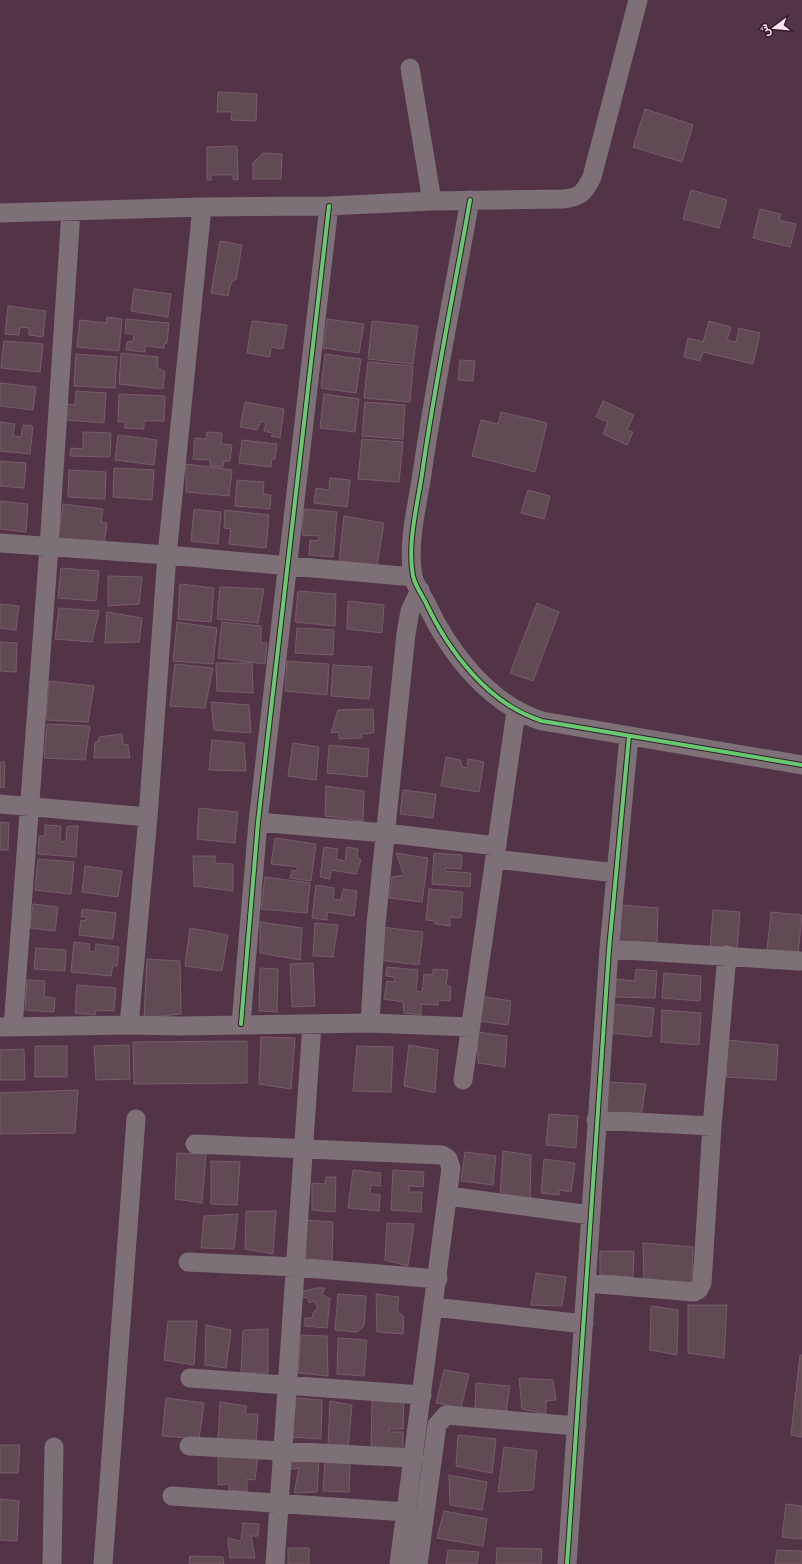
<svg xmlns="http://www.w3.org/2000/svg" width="802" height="1564" viewBox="0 0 802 1564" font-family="'Libre Baskerville',Vazirmatn,serif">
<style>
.building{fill:#624a55;stroke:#785d69}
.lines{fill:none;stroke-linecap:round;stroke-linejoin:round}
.minor{stroke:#7d7077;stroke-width:19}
.cycleway-casing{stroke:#351c2a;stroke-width:6}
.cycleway{stroke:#67ca6e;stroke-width:4}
</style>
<rect width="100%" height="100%" fill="#523446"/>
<!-- building -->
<path class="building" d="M 218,92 L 257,94 L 256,121 L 231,120 L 232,112 L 217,112 Z
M 645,109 L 693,125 L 682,162 L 633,147 Z
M 237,146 L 238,180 L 233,179 L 233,175 L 211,175 L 211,180 L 207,180 L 207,147 Z
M 263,153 L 282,154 L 281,179 L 253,179 L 253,163 Z
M 691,190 L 727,200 L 719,228 L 683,219 Z
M 760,209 L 781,214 L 779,220 L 796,224 L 790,247 L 753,238 Z
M 220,241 L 242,245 L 236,280 L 233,280 L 230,286 L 228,296 L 211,293 Z
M 134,289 L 171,294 L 168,317 L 131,311 Z
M 8,306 L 46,311 L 43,337 L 29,335 L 29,328 L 20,327 L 19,335 L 5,334 Z
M 107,317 L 122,319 L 119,351 L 77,347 L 80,320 L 106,323 Z
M 126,319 L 169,323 L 167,343 L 164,344 L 164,348 L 145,346 L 145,352 L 126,350 L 127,342 L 133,341 L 134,334 L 125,333 Z
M 327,319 L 364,324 L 359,353 L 323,348 Z
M 252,321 L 287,325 L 283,349 L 271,347 L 270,357 L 247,353 Z
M 372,321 L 418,326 L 413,364 L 368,359 Z
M 709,321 L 731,327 L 727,340 L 736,342 L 739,328 L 760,333 L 753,364 L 703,352 L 700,361 L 684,357 L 688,338 L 703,342 Z
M 4,341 L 43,344 L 40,372 L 1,368 Z
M 121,353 L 158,357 L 157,367 L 165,372 L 163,389 L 119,384 Z
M 76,354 L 117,357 L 115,388 L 74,386 Z
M 325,354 L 361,359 L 356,393 L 321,388 Z
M 460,360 L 475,361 L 473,381 L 458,380 Z
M 368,362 L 413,366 L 410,402 L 364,398 Z
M 0,383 L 36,387 L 33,410 L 0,406 Z
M 76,391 L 106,393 L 104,423 L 66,420 L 67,404 L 75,405 Z
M 119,394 L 165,396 L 164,421 L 144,421 L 144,429 L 124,428 L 127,422 L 118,422 Z
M 324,394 L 359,399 L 355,432 L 320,428 Z
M 603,401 L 634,415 L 627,430 L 633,432 L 627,445 L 603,434 L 608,422 L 596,417 Z
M 245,402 L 284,409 L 280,438 L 271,436 L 273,433 L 264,431 L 266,423 L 261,421 L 257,430 L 240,427 Z
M 365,402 L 405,405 L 403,439 L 362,436 Z
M 501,412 L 547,423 L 535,472 L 472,456 L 481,420 L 498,424 Z
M 0,422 L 15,424 L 13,436 L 21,437 L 23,425 L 33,426 L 30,454 L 0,451 Z
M 83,432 L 111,433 L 110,457 L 70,456 L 71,448 L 83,449 Z
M 207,432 L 222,433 L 221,444 L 232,445 L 230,461 L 224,461 L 223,467 L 210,466 L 210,460 L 193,459 L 195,438 L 206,439 Z
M 118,435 L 157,440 L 154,465 L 115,460 Z
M 362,439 L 403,442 L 399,482 L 358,479 Z
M 242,440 L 277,444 L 275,459 L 272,459 L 271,467 L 239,463 Z
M 0,461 L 26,463 L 24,488 L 0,486 Z
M 186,464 L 232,470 L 229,496 L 186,492 Z
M 114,468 L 154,470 L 152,500 L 113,497 Z
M 69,470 L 106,472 L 105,499 L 68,497 Z
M 330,478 L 350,480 L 347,507 L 314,503 L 316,488 L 329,490 Z
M 237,480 L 264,482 L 263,494 L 271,495 L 270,509 L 235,506 Z
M 528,490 L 550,496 L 544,519 L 521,513 Z
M 0,501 L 28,504 L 26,532 L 0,529 Z
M 63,504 L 103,509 L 101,522 L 107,523 L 104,545 L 58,539 Z
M 194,509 L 221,512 L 218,544 L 191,541 Z
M 304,509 L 337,512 L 333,557 L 309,555 L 310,540 L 318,541 L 319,536 L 302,535 Z
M 225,510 L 269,515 L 266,548 L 229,544 L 231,529 L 224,528 Z
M 344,516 L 384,523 L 377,565 L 339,561 Z
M 61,568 L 99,571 L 96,601 L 58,598 Z
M 108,576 L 142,577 L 139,604 L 108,606 Z
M 180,584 L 214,588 L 211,622 L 178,619 Z
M 220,587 L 264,589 L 258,623 L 217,619 Z
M 298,591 L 336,594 L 335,626 L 295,622 Z
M 348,601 L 384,605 L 382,633 L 347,629 Z
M 537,603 L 559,612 L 533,681 L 510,673 Z
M 0,604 L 19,606 L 16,630 L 0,628 Z
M 59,608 L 99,611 L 92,642 L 55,639 Z
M 107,612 L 142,618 L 139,642 L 105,643 Z
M 177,622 L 217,628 L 213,664 L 173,661 Z
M 222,622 L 261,626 L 261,643 L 267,643 L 265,664 L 218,658 Z
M 297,628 L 334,630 L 333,655 L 295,653 Z
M 0,642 L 17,643 L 16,672 L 0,671 Z
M 287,661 L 329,664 L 327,695 L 285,691 Z
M 216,663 L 252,663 L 253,693 L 217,691 Z
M 175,664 L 213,668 L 205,708 L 170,706 Z
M 333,665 L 372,667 L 369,699 L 331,696 Z
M 49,681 L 94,686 L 88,722 L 46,720 Z
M 211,702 L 249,705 L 251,733 L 214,730 Z
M 373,709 L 374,733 L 361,734 L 362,738 L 339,739 L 339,732 L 331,733 L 338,710 Z
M 47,724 L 90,726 L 85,760 L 44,758 Z
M 122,734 L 123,744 L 128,745 L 130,758 L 94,758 L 95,742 L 98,742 L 99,737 Z
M 212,740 L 244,743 L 246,771 L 209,770 Z
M 293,743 L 319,747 L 316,780 L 288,776 Z
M 329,745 L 369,749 L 367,777 L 327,773 Z
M 446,757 L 460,760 L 462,767 L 467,768 L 468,759 L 484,762 L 479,792 L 441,786 Z
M 0,762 L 5,762 L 4,788 L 0,787 Z
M 326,786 L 364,791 L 363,821 L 325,816 Z
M 403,790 L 436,794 L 433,818 L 400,814 Z
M 199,808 L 238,812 L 235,843 L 197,839 Z
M 0,822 L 9,823 L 8,850 L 0,850 Z
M 45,825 L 61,826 L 60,841 L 66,842 L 67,826 L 78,826 L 76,857 L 38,854 L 39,836 L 45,836 Z
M 275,838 L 316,844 L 311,881 L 290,878 L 292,870 L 297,871 L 298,867 L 271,864 Z
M 324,847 L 338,849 L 336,859 L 345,861 L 347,847 L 358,849 L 357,857 L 361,860 L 356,874 L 331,870 L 330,879 L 320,877 Z
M 396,853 L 428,858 L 422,902 L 389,898 L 392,877 L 404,875 Z
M 434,853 L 462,855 L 461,869 L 446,868 L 445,871 L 471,873 L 470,887 L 432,884 Z
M 193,856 L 215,856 L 215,863 L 233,864 L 233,891 L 194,886 Z
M 38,859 L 74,862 L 71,894 L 35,890 Z
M 85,866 L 122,871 L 118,897 L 82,892 Z
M 265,877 L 310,883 L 307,913 L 261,909 Z
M 316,885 L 334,888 L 333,899 L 341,900 L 343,889 L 357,891 L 354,916 L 327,912 L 327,920 L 312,918 Z
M 429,889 L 463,892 L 461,918 L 450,917 L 450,926 L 435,924 L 435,921 L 426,920 Z
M 33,904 L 58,907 L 55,931 L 30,928 Z
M 621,905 L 658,908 L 657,943 L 620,941 Z
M 82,909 L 116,913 L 113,939 L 79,935 L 81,920 L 86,921 L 86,917 L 81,917 Z
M 713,910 L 740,912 L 737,949 L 710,948 Z
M 771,912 L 802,915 L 798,954 L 767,950 Z
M 260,922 L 302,928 L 300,960 L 260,953 Z
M 315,923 L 338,925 L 333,957 L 313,956 Z
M 382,927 L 423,932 L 419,965 L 379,960 Z
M 190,928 L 228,935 L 222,971 L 185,966 Z
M 74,942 L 90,944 L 89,951 L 95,952 L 96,944 L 119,947 L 117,966 L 113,965 L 111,976 L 71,972 Z
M 36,948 L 66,950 L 65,971 L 34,969 Z
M 147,959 L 180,961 L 181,1014 L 144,1018 Z
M 313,963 L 315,1006 L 292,1007 L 290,964 Z
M 387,967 L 418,970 L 416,991 L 422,992 L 424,974 L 433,975 L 433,969 L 448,970 L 446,986 L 451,987 L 450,1001 L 438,1000 L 438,1005 L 421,1004 L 421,1015 L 404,1013 L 403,1002 L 384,999 L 387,981 L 395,982 L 394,977 L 386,976 Z
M 260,968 L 278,969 L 277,1012 L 259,1011 Z
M 636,969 L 657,971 L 655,998 L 615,997 L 616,979 L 635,981 Z
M 664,973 L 701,976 L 700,1001 L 662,998 Z
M 27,980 L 45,981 L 44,997 L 55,998 L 54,1012 L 25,1010 Z
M 77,985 L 116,988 L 114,1011 L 96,1010 L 95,1015 L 75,1013 Z
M 480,996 L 511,1001 L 508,1025 L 477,1021 Z
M 613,1004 L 654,1008 L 651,1037 L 611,1033 Z
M 662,1010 L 701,1013 L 699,1045 L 661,1042 Z
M 477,1032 L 507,1036 L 505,1067 L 478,1063 Z
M 261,1037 L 295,1038 L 291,1089 L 259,1084 Z
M 728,1040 L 778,1045 L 776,1080 L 726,1077 Z
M 247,1041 L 247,1083 L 134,1084 L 133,1042 Z
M 129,1045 L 130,1079 L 96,1080 L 94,1046 Z
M 409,1045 L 438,1050 L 435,1093 L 404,1086 Z
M 35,1046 L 67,1046 L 67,1077 L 35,1077 Z
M 357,1046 L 393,1047 L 391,1092 L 353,1091 Z
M 24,1049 L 25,1080 L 0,1080 L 0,1050 Z
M 608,1082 L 646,1084 L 641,1117 L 607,1114 Z
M 78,1090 L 75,1133 L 0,1134 L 0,1093 Z
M 549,1114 L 578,1116 L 576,1148 L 546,1145 Z
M 503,1151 L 531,1155 L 530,1203 L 500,1195 Z
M 465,1152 L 496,1156 L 493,1185 L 461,1181 Z
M 177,1153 L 206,1154 L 202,1203 L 175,1199 Z
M 544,1159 L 575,1163 L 571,1192 L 559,1190 L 559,1195 L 541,1193 Z
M 211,1161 L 240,1162 L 237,1205 L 211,1204 Z
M 353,1170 L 381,1173 L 380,1186 L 371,1185 L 370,1194 L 380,1195 L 379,1211 L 348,1208 Z
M 393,1170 L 424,1172 L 423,1187 L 409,1186 L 409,1192 L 422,1192 L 421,1212 L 391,1210 Z
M 326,1177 L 336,1177 L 335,1212 L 312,1210 L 312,1183 L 325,1184 Z
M 246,1211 L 276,1211 L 273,1254 L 245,1249 Z
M 238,1214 L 234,1249 L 201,1248 L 204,1216 Z
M 305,1220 L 333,1222 L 332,1261 L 306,1261 Z
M 387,1223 L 414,1224 L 408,1266 L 385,1260 Z
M 643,1243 L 693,1247 L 692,1286 L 644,1282 Z
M 600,1251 L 634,1251 L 633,1277 L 600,1275 Z
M 536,1273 L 566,1277 L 562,1306 L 531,1305 Z
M 317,1288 L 325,1288 L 322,1294 L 330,1299 L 327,1328 L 305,1326 L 305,1318 L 312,1318 L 313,1313 L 318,1308 L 314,1301 L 309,1303 L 308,1298 L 302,1297 L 304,1291 Z
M 338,1294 L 366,1296 L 364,1326 L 357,1332 L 335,1330 Z
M 376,1294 L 399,1297 L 397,1310 L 404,1317 L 403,1334 L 377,1332 Z
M 688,1305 L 727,1305 L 724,1358 L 688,1353 Z
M 651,1306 L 678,1310 L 677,1355 L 650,1350 Z
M 168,1321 L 197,1321 L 194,1365 L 164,1360 Z
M 206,1325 L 231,1330 L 226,1368 L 205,1365 Z
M 268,1329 L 268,1373 L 241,1373 L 243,1330 Z
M 301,1335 L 327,1336 L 328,1376 L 298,1373 Z
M 338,1338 L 367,1340 L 364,1376 L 337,1374 Z
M 800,1355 L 802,1355 L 802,1437 L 791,1435 Z
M 444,1370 L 469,1374 L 461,1408 L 436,1403 Z
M 519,1378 L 553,1380 L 556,1400 L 546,1401 L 546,1414 L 522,1409 Z
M 476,1383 L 510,1386 L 506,1413 L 475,1409 Z
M 166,1398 L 204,1403 L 199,1439 L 162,1436 Z
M 296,1398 L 322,1400 L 321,1439 L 292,1437 Z
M 372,1398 L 404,1399 L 403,1429 L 389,1429 L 389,1432 L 403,1432 L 403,1453 L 371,1452 Z
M 330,1401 L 352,1405 L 348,1449 L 328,1445 Z
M 220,1402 L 247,1406 L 245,1414 L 258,1414 L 256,1443 L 218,1440 Z
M 458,1435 L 496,1439 L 492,1473 L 456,1466 Z
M 0,1445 L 20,1445 L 18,1473 L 0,1473 Z
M 504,1447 L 537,1451 L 533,1490 L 498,1492 Z
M 218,1452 L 258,1455 L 255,1480 L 247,1479 L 247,1492 L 229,1490 L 229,1484 L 218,1485 Z
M 290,1457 L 319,1458 L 317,1492 L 294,1493 L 299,1468 L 288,1470 Z
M 325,1462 L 350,1463 L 349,1492 L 323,1491 Z
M 449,1475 L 487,1482 L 482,1510 L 450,1505 Z
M 0,1499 L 19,1501 L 17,1541 L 0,1540 Z
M 786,1504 L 802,1506 L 802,1539 L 782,1537 Z
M 444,1511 L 487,1519 L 483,1546 L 437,1538 Z
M 243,1523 L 259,1524 L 258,1536 L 251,1536 L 255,1558 L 230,1558 L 228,1538 L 241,1541 Z
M 288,1548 L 309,1548 L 309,1564 L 288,1564 Z
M 497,1548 L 542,1549 L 541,1564 L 496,1564 Z
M 448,1550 L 479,1552 L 477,1564 L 446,1564 Z
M 777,1550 L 802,1551 L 802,1564 L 775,1564 Z
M 190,1556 L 223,1557 L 224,1564 L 189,1564 Z"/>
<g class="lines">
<!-- minor -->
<path class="minor" d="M 410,68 L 432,201
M 470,200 C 454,291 435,382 422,474 C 417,507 407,544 413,576 C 415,585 421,594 425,601 C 448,651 488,704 542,721 L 802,765
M 0,213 L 202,207 L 329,206 L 432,201 L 563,199 C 581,197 584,193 592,177 L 638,0
M 0,543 L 167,555 L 413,577
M 0,804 L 148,817 L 167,555 L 202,207
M 258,822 L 385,833 L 497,846
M 495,859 L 616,873
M 609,949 L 800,961
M 370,1023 L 376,924 L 406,634 L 410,611 L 420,590
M 241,1024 L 258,822 L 329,206
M 129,1025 L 148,817
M 0,1027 L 129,1025 L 181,1026 L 370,1023 L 471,1027
M 13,1027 L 49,547 L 71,211
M 463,1080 L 516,711
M 596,1120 L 712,1126
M 195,1144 L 442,1155 L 448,1159 L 451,1168 L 399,1564
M 448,1196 L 591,1215
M 188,1262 L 295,1267 L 438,1279
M 587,1283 L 694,1292 L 699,1289 L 702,1283 L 712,1126 L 727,955
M 434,1307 L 584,1324
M 190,1378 L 422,1395
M 189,1446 L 414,1458
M 172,1496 L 406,1512
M 52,1564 L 54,1447
M 103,1564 L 136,1119
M 275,1564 L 312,1024
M 418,1564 L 437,1425 L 446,1415 L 577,1426
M 567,1564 L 609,949 L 629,736"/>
<!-- cycleway casing -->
<g class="cycleway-casing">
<path id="cycleway" d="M 470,200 C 454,291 435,382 422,474 C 417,507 407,544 413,576 C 415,585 421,594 425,601 C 448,651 488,704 542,721 L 802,765
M 241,1024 L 258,822 L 329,206
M 567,1564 L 609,949 L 629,736"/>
</g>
<!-- cycleway -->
<use href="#cycleway" class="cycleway"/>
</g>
<!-- north arrow -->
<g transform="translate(774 28) rotate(254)" stroke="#351c2a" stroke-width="3" paint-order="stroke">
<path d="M0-3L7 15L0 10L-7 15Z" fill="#ffe2f1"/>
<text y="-6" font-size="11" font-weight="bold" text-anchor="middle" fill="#ffe2f1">ش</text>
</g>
</svg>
